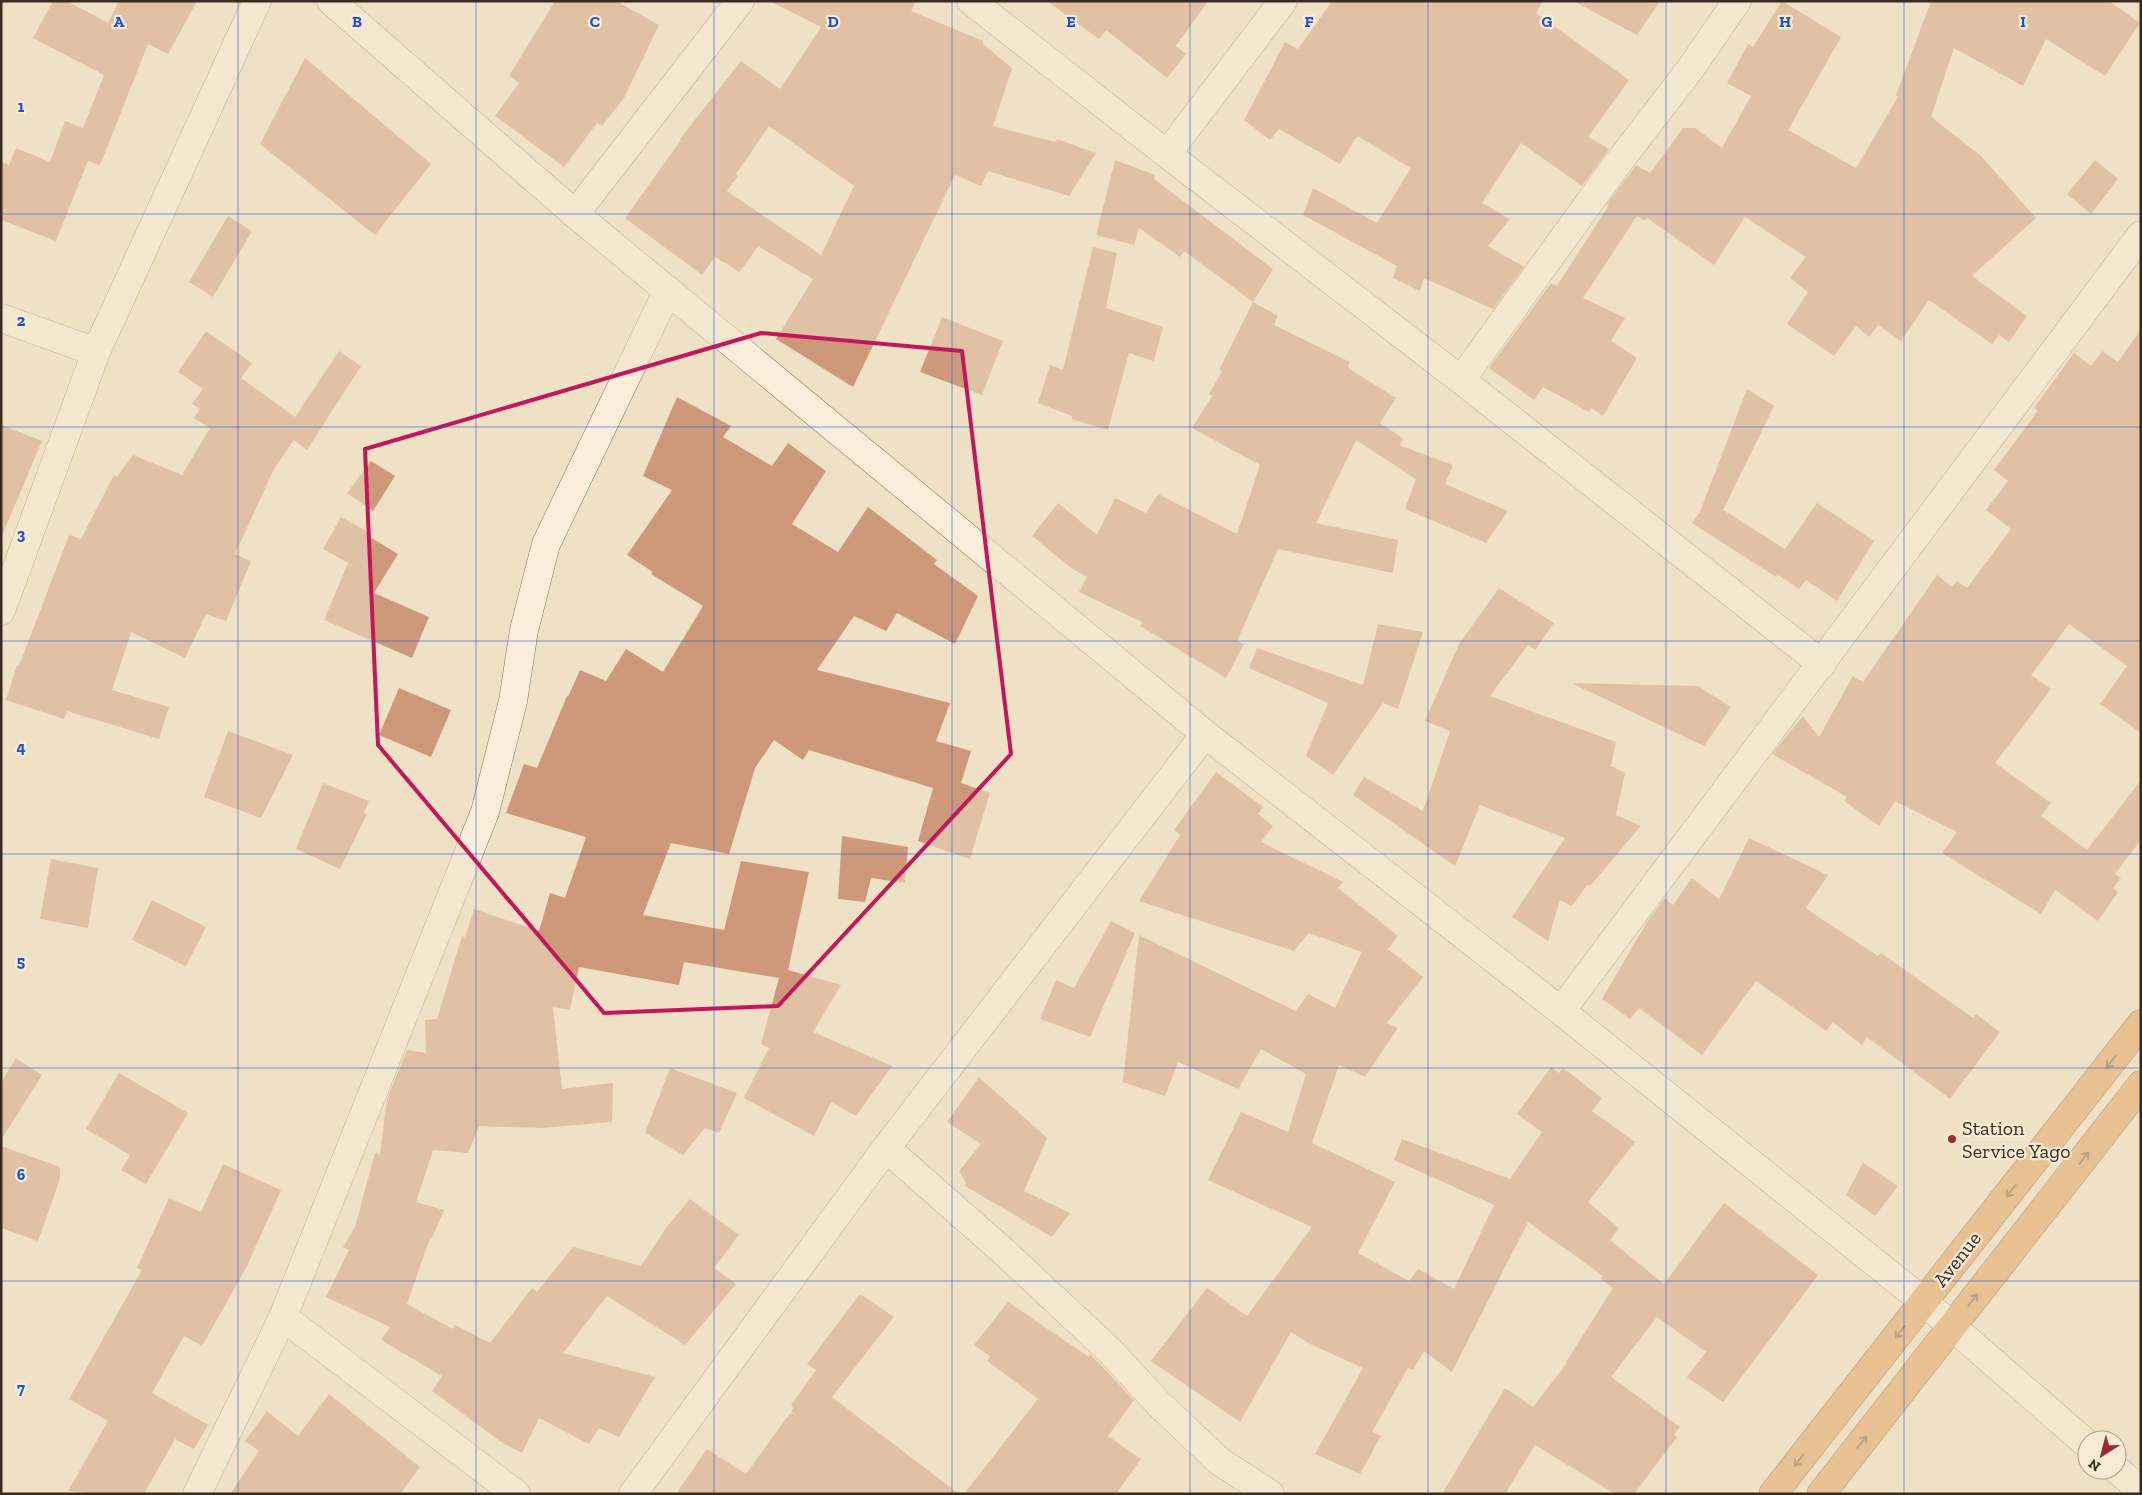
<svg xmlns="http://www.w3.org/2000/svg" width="2142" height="1495" viewBox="0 0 2142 1495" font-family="'Zilla Slab',serif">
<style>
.building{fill:#ce997b;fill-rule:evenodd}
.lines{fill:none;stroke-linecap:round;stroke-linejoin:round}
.minor-casing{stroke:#8b725b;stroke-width:29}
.highway-casing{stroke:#59412f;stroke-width:29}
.minor{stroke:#faeeda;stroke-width:28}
.highway{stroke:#df9c56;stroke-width:28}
.oneway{stroke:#7d5835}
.marked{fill:none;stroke:#c2185b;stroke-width:4;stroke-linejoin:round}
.grid{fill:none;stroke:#1d4ed8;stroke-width:1;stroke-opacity:0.55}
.poi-dot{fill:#9c2a31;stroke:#f7ebd6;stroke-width:2}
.labels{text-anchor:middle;stroke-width:4.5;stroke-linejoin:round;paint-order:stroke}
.poi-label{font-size:20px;fill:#3b2b1f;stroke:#f7ebd6;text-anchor:start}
.street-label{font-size:20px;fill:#3b2b1f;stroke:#f7ebd6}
.grid-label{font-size:16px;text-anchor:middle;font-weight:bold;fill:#1d4ed8;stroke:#f7ebd6;stroke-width:4.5;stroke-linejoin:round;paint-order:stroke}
</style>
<rect width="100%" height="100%" fill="#efe1c6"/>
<!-- building -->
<path class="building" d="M 53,1 L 67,1 L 108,23 L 119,1 L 197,1 L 168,54 L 148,44 L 100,165 L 88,161 L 56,241 L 1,220 L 1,162 L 9,165 L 16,148 L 50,162 L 65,121 L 83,128 L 104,75 L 33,38 Z
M 555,1 L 616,1 L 659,25 L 624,98 L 602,126 L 597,123 L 564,167 L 495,116 L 519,83 L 509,76 Z
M 769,1 L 916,1 L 911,11 L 983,41 L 983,44 L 1012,68 L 993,126 L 1055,142 L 1057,139 L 1096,153 L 1069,196 L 988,171 L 981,186 L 955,175 L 853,387 L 776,339 L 813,279 L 758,246 L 740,272 L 715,257 L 702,275 L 625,218 L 681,140 L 680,139 L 741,61 L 780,89 L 821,27 ZM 769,126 L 854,186 L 821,255 L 727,191 L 738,176 L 736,174 Z
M 1047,1 L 1208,1 L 1176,46 L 1186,54 L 1167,78 L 1106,30 L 1099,39 Z
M 1332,1 L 1543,1 L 1536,13 L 1629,80 L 1588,137 L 1609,149 L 1582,186 L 1521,143 L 1482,203 L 1510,219 L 1488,246 L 1524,267 L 1493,309 L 1424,278 L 1420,291 L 1393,278 L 1397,266 L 1303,215 L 1313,188 L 1377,223 L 1411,168 L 1357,136 L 1340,164 L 1279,129 L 1270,140 L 1244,120 L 1285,42 L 1298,49 Z
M 1573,1 L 1660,1 L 1637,35 Z
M 1782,1 L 1841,37 L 1788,130 L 1856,168 L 1898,97 L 1896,95 L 1931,1 L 2109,1 L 2140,23 L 2105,76 L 2046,39 L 2023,86 L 1954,48 L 1931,117 L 1980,155 L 2036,218 L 1972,276 L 2027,316 L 2009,342 L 1999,335 L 1992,344 L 1929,300 L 1901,341 L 1878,325 L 1869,337 L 1856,326 L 1834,356 L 1787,324 L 1808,292 L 1790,278 L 1806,257 L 1745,217 L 1714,265 L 1647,218 L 1645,221 L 1637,216 L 1583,298 L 1625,318 L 1611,341 L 1637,358 L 1603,416 L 1591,408 L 1589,412 L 1543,387 L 1534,400 L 1489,368 L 1551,283 L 1557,286 L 1609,205 L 1607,204 L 1636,165 L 1650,173 L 1683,128 L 1695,128 L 1722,148 L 1751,96 L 1727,83 L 1748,44 L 1753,47 Z
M 305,58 L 431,164 L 375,235 L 260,144 Z
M 1115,160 L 1155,175 L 1154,179 L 1273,269 L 1253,302 L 1184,251 L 1180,257 L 1139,228 L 1134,245 L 1096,235 Z
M 2095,160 L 2118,179 L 2091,214 L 2067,194 Z
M 228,216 L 252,231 L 213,297 L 189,282 Z
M 1093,247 L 1117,253 L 1106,308 L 1163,327 L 1154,361 L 1129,353 L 1108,430 L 1072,419 L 1072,416 L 1038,403 L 1050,365 L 1063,370 Z
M 1253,302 L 1278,316 L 1274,325 L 1350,362 L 1348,368 L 1396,398 L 1380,423 L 1404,439 L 1399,445 L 1453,465 L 1445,484 L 1508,511 L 1486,543 L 1405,509 L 1416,479 L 1356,440 L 1316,523 L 1398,540 L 1393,573 L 1278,549 L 1237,641 L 1244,644 L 1226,678 L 1140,626 L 1142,622 L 1079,592 L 1087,577 L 1071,568 L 1032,536 L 1058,503 L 1097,535 L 1115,498 L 1146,513 L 1158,494 L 1237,534 L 1260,465 L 1192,428 L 1212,396 L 1209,394 L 1222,371 L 1219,370 Z
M 942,317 L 1003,341 L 982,395 L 920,372 Z
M 2141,329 L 2141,733 L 2100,704 L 2127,666 L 2069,624 L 2031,675 L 2051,689 L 1995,763 L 2051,803 L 2041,816 L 2087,850 L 2141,780 L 2141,840 L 2115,874 L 2121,878 L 2113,888 L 2118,892 L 2098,921 L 2055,890 L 2041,914 L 1942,853 L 1957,832 L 1895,801 L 1879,826 L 1844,801 L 1847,797 L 1772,754 L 1803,716 L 1819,737 L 1853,676 L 1863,682 L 1937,575 L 1952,587 L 1957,581 L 1967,588 L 2011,529 L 1986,510 L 2008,481 L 1994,470 L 2038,411 L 2034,408 L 2074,353 L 2091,366 L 2102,351 L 2118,362 Z
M 206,331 L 252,363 L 241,378 L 295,417 L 339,351 L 361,366 L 307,450 L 294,440 L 274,469 L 235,554 L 251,561 L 226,621 L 206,614 L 185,658 L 131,632 L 112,690 L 169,707 L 159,739 L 67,711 L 64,719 L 6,700 L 17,665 L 19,666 L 69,535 L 81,539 L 114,475 L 117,477 L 133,455 L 182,475 L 210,428 L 194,418 L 200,409 L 192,404 L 203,389 L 178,372 Z
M 1747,389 L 1774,406 L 1723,510 L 1785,549 L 1817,503 L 1874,541 L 1837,601 L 1806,580 L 1799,589 L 1778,575 L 1776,577 L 1692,523 L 1700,512 Z
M 677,397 L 731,426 L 723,437 L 772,466 L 788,443 L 826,471 L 792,524 L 838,552 L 868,507 L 937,560 L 934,564 L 978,596 L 955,644 L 897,613 L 886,631 L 854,616 L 817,670 L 950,703 L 936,741 L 971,751 L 961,783 L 990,793 L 970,859 L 918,841 L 933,788 L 809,750 L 803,760 L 774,740 L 755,768 L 729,854 L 671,843 L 643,915 L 724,930 L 741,861 L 809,872 L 788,970 L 841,985 L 813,1032 L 892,1066 L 856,1116 L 831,1102 L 814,1136 L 744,1098 L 769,1048 L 761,1044 L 779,978 L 684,962 L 679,985 L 579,967 L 570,1010 L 553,1007 L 562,1089 L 613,1083 L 612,1122 L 541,1128 L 479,1126 L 468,1153 L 433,1150 L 416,1202 L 444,1210 L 432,1238 L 430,1238 L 407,1304 L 453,1329 L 455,1325 L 490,1343 L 532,1288 L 537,1292 L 573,1247 L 641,1266 L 666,1228 L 690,1199 L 739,1235 L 714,1268 L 736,1284 L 685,1345 L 607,1296 L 563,1353 L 655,1377 L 619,1437 L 599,1428 L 589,1444 L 539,1418 L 522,1453 L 501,1442 L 432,1391 L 442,1376 L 381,1340 L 390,1327 L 326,1297 L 349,1250 L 343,1247 L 355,1227 L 375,1153 L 380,1154 L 387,1099 L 407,1050 L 426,1053 L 425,1020 L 437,1019 L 462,936 L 465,937 L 474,909 L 539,931 L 550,893 L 565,898 L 586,837 L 506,813 L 524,764 L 537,768 L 567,696 L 568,697 L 580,670 L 606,681 L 626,649 L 663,672 L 703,606 L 651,574 L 653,572 L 627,555 L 672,490 L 643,476 Z
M 1,425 L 42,441 L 1,538 Z
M 371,461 L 395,476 L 373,511 L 347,493 Z
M 341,517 L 370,533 L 368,536 L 398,554 L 374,593 L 429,617 L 412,658 L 324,620 L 348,563 L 323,549 Z
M 1499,588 L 1554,623 L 1535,650 L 1528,645 L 1490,696 L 1616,742 L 1611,766 L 1625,773 L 1616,815 L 1641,826 L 1590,886 L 1587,885 L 1572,906 L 1560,900 L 1548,941 L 1512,917 L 1565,838 L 1480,805 L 1455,866 L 1353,795 L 1364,777 L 1423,811 L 1450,731 L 1425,721 L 1459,644 Z
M 1378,624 L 1423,632 L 1398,709 L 1383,703 L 1333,775 L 1306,756 L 1328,703 L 1249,668 L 1257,648 L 1363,685 Z
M 1571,683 L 1698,686 L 1731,707 L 1704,746 Z
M 399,688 L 451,710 L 431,757 L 379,735 Z
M 228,731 L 293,755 L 261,818 L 204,797 Z
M 1216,772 L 1263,807 L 1258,814 L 1273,826 L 1261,842 L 1343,882 L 1338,888 L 1398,936 L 1388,949 L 1423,977 L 1387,1023 L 1398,1028 L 1365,1077 L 1339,1065 L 1312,1143 L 1395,1182 L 1358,1253 L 1409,1281 L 1418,1269 L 1454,1289 L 1494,1205 L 1394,1160 L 1402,1139 L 1510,1179 L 1542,1132 L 1517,1114 L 1551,1067 L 1559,1073 L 1563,1068 L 1602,1098 L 1592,1111 L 1635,1142 L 1588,1202 L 1619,1228 L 1610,1240 L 1664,1284 L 1724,1203 L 1818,1275 L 1723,1402 L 1687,1377 L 1706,1352 L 1657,1317 L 1611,1377 L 1680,1427 L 1674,1435 L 1677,1437 L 1634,1494 L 1615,1494 L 1535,1445 L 1505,1494 L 1442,1494 L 1505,1388 L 1533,1407 L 1567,1363 L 1566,1362 L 1613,1288 L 1601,1279 L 1603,1276 L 1528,1222 L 1452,1372 L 1424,1351 L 1413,1370 L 1408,1368 L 1372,1432 L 1381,1436 L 1360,1474 L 1315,1454 L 1363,1368 L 1310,1344 L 1291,1332 L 1240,1422 L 1151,1361 L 1207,1288 L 1247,1316 L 1312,1227 L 1208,1180 L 1241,1112 L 1288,1132 L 1306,1074 L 1261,1049 L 1238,1089 L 1178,1062 L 1165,1096 L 1123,1082 L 1139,935 L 1296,1011 L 1308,994 L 1335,1008 L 1362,952 L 1309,933 L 1294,951 L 1139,901 L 1180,835 L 1174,830 Z
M 323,783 L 369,801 L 364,813 L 367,814 L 340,869 L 296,849 Z
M 842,836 L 908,847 L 905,883 L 871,878 L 865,902 L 838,899 Z
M 1749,838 L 1828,875 L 1806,908 L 1817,916 L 1878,956 L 1881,953 L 1973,1018 L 1976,1014 L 2000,1032 L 1950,1099 L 1867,1037 L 1862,1045 L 1833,1022 L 1826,1031 L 1756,981 L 1702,1055 L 1639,1008 L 1630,1019 L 1602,999 L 1647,922 L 1665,898 L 1673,905 L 1692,878 L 1719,899 Z
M 51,859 L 98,868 L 88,928 L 40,919 Z
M 152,900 L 206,927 L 186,966 L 132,940 Z
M 1111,921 L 1135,933 L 1090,1037 L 1040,1019 L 1056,980 L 1074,988 Z
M 16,1058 L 42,1075 L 1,1140 L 1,1083 Z
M 670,1068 L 737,1093 L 719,1133 L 705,1128 L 683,1155 L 645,1133 Z
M 119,1073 L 188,1113 L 146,1184 L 121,1170 L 130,1155 L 86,1129 Z
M 979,1077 L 1047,1138 L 1024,1191 L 1070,1213 L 1052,1237 L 965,1186 L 966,1183 L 959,1171 L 981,1144 L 947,1122 Z
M 1,1146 L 60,1167 L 60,1179 L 38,1241 L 1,1228 Z
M 1863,1163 L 1898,1186 L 1875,1216 L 1846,1195 Z
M 223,1164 L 281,1190 L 247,1266 L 202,1346 L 184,1336 L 152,1393 L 208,1425 L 194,1449 L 175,1439 L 144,1494 L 83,1494 L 83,1492 L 68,1491 L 108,1421 L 69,1399 L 142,1270 L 137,1268 L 169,1198 L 201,1212 Z
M 860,1294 L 894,1317 L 832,1397 L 959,1494 L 676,1494 L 707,1449 L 746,1474 L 790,1413 L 797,1415 L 791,1412 L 794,1407 L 791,1405 L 816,1370 L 807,1364 Z
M 1008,1302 L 1089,1357 L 1090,1354 L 1134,1400 L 1108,1436 L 1141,1459 L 1116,1494 L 964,1494 L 1038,1399 L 987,1361 L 990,1356 L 974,1345 Z
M 329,1394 L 420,1467 L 400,1494 L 230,1494 L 259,1451 L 245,1441 L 267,1411 L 298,1436 Z"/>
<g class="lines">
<!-- minor casing -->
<g class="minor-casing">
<path id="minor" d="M 331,1 L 575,214 L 1205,734 L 1561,1011 L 1924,1302 L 2087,1444
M 971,1 L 1167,154 L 1461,380 L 1822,664
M 1167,154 L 1283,1
M 575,214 L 740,1
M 1,318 L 96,352
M 1461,380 L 1615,167 L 1691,68 L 1737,1
M 1,611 L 96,352 L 257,1
M 1561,1011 L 2141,235
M 886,1148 L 1003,1251 L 1110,1351 L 1159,1404 L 1219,1461 L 1270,1494
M 283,1317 L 516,1494
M 2117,1470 L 2141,1490
M 197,1494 L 283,1317 L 485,812 L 513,701 L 524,630 L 546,544 L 668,290
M 633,1494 L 886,1148 L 1205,734"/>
</g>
<!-- highway casing -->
<g class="highway-casing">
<path id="highway" d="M 1773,1494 L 2141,1024
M 1821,1494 L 2141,1085"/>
</g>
<!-- minor -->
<use href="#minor" class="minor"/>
<!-- highway -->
<use href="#highway" class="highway"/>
</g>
<!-- one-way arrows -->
<defs><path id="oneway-shaft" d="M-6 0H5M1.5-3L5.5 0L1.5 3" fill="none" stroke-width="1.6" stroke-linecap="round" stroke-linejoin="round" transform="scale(1.25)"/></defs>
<g class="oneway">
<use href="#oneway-shaft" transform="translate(2111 1062) rotate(128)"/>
<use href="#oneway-shaft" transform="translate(2084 1158) rotate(-52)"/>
<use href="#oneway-shaft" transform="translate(2011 1191) rotate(128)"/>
<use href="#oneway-shaft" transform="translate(1973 1300) rotate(-52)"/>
<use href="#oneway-shaft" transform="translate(1900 1332) rotate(128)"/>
<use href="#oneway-shaft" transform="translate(1862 1442) rotate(-52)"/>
<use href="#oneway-shaft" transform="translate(1799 1460) rotate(128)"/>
</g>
<!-- marked area -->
<path d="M0 0H2142V1495H0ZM 761,333 L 962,351 L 1011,754 L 778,1006 L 604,1013 L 378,745 L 365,449 Z" fill="#efe1c6" fill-opacity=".55" fill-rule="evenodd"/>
<path class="marked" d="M 761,333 L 962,351 L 1011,754 L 778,1006 L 604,1013 L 378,745 L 365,449 Z"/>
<!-- grid -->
<path class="grid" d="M 238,1 L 238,1494M 476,1 L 476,1494M 714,1 L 714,1494M 952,1 L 952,1494M 1190,1 L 1190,1494M 1428,1 L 1428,1494M 1666,1 L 1666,1494M 1904,1 L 1904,1494M 1,214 L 2141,214M 1,427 L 2141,427M 1,641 L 2141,641M 1,854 L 2141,854M 1,1068 L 2141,1068M 1,1281 L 2141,1281"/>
<!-- markers -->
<circle class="poi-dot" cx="1952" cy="1139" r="5"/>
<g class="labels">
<!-- poi labels -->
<g class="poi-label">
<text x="1962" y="1135">Station<tspan x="1962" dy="23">Service Yago</tspan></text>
</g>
<!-- street labels -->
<g class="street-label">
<text transform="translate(1957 1259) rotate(-52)" y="7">Avenue</text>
</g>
</g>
<g class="grid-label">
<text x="119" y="27">A</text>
<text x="357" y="27">B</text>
<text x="595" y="27">C</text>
<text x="833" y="27">D</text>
<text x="1071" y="27">E</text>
<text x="1309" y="27">F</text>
<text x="1547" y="27">G</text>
<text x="1785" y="27">H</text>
<text x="2023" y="27">I</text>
<text x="21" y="112">1</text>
<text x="21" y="326">2</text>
<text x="21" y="540">3</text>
<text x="21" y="753">4</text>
<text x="21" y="967">5</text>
<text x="21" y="1180">6</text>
<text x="21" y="1394">7</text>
</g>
<!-- border -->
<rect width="2142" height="1495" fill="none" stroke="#3b2b1f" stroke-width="5"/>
<!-- north arrow -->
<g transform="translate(2102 1455) rotate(216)"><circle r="24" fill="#f7ebd6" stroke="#ac9e8d"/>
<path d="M0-4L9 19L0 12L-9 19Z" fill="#9c2a31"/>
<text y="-8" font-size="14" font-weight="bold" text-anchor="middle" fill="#3b2b1f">N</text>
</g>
</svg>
